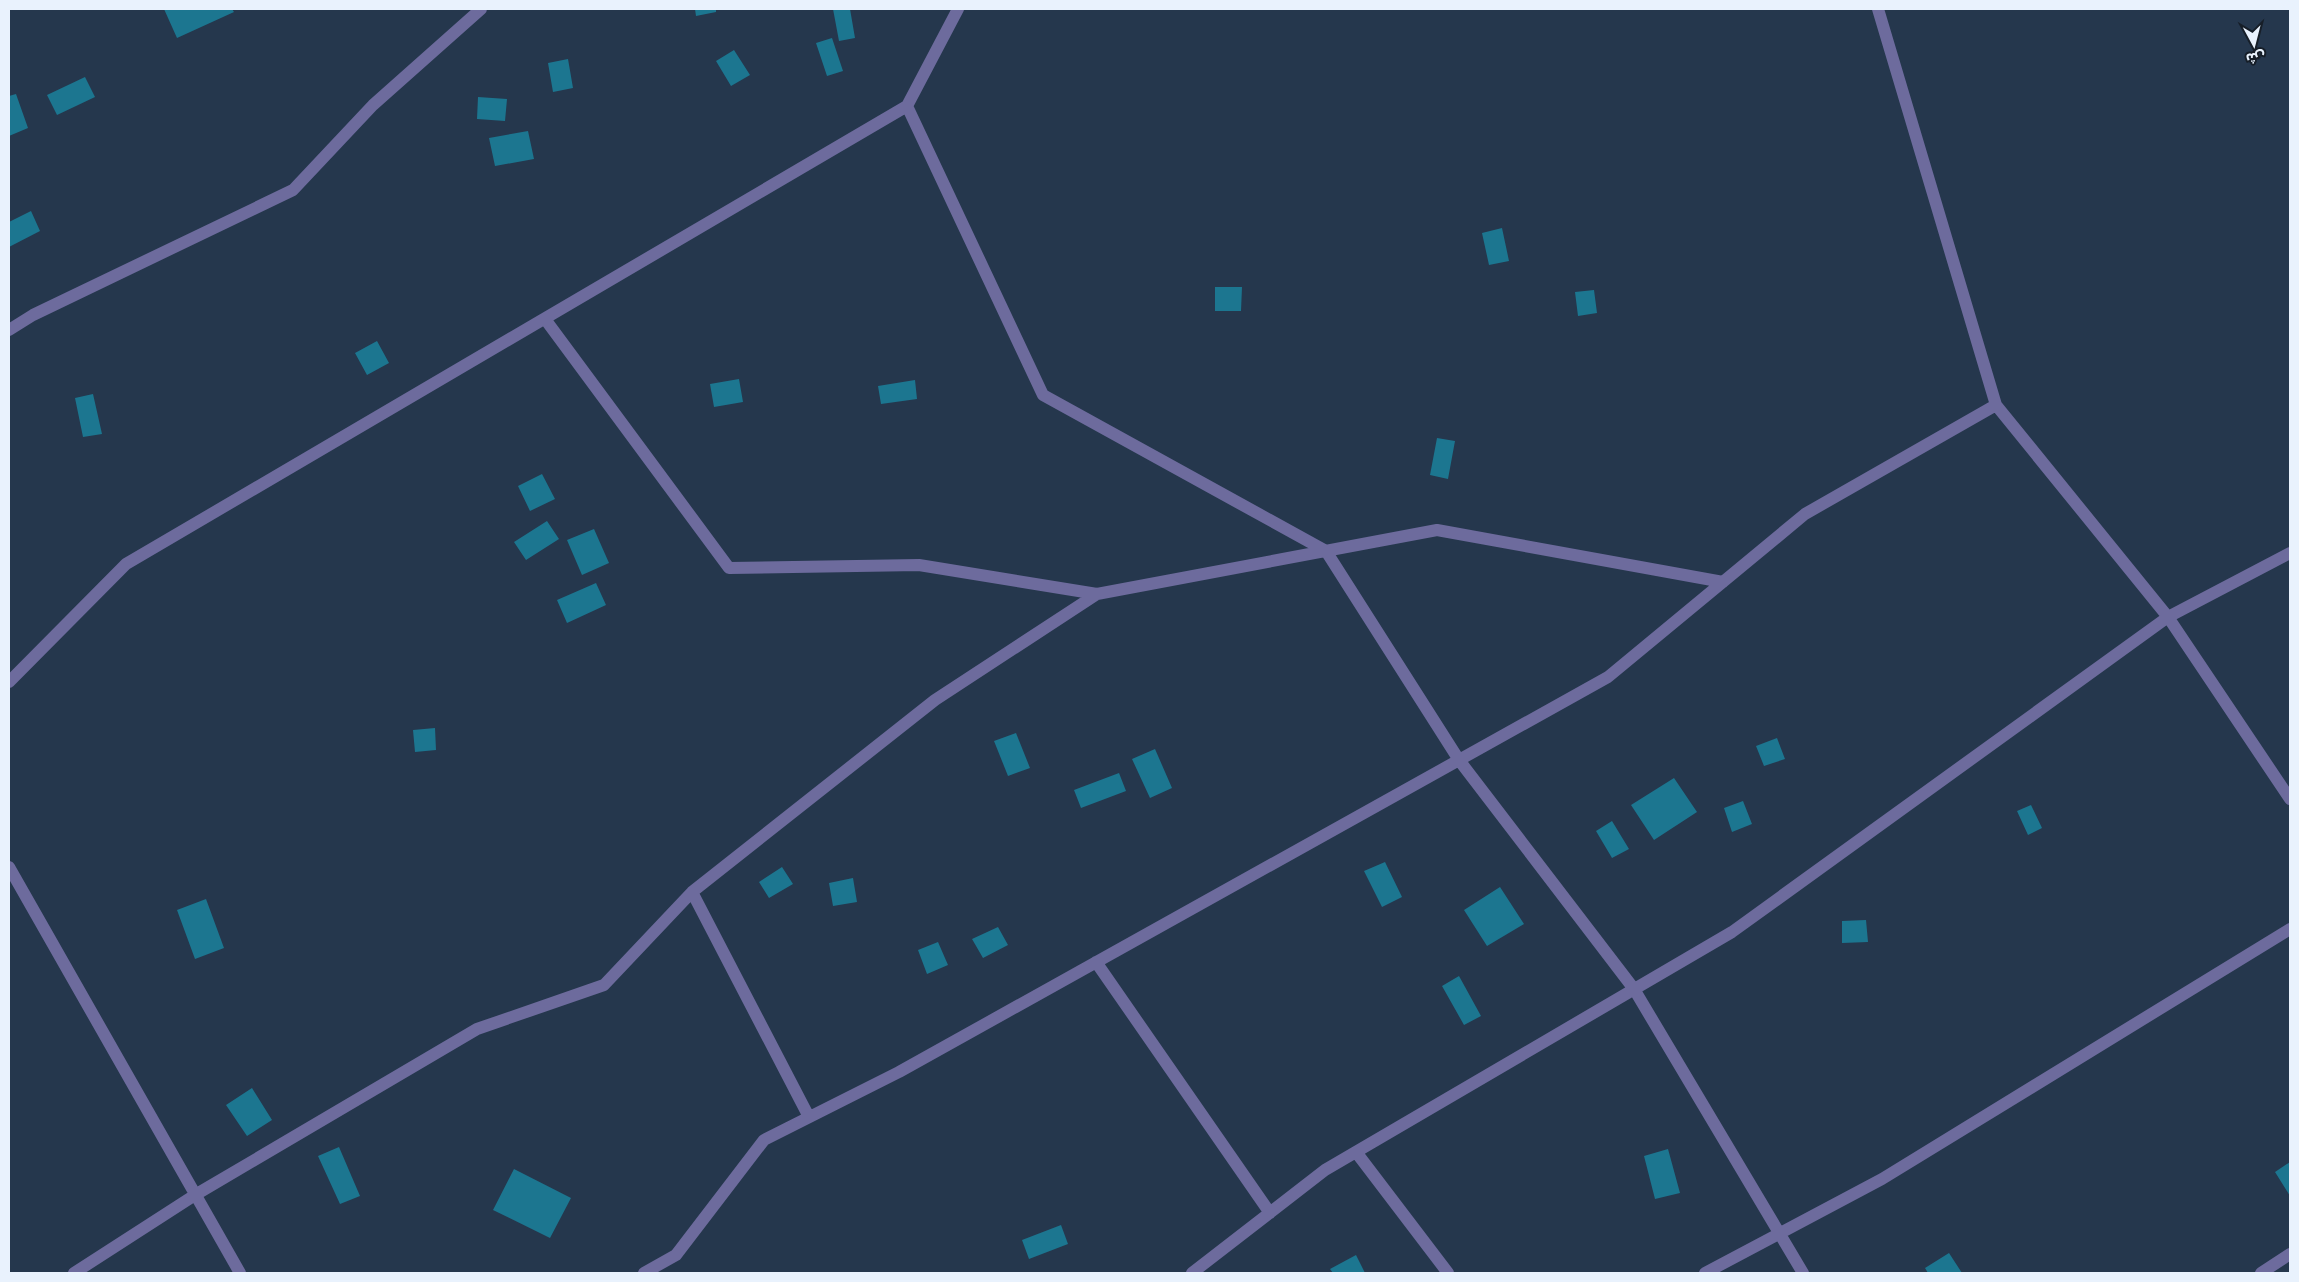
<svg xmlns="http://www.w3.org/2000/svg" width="2299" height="1282" viewBox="0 0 2299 1282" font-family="'Zilla Slab','Noto Sans Arabic',serif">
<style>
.building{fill:#1c7690}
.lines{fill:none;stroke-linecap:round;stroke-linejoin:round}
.minor{stroke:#6d6b9d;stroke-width:12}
</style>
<rect width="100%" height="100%" fill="#25374d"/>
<!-- building -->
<path class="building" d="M 164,9 L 232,9 L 234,12 L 177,38 Z
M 695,9 L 716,9 L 716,12 L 696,16 Z
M 833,9 L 850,9 L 855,38 L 839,41 Z
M 832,38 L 843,71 L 827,76 L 816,43 Z
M 734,50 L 750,75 L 731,86 L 716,61 Z
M 568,59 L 573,88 L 553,92 L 548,63 Z
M 85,77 L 95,97 L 57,115 L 47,95 Z
M 16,94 L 28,128 L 9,136 L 9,96 Z
M 478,97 L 507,99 L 505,121 L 477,119 Z
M 528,131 L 534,159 L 495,166 L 489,138 Z
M 31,211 L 40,231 L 9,247 L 9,222 Z
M 1502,228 L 1509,261 L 1489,265 L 1482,233 Z
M 1215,287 L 1242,287 L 1241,311 L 1215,311 Z
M 1594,290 L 1597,313 L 1578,316 L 1575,292 Z
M 377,341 L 389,363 L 367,375 L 355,353 Z
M 739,379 L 743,402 L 714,407 L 710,384 Z
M 915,380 L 917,399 L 881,404 L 878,386 Z
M 93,394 L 102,434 L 83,437 L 75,398 Z
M 1437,438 L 1455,441 L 1448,479 L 1430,475 Z
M 542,474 L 555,499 L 530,511 L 518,486 Z
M 547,521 L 559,539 L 526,560 L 514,542 Z
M 594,529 L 609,563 L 582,575 L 567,540 Z
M 596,583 L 606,605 L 567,623 L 557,600 Z
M 435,728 L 436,750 L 415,752 L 413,730 Z
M 1016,733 L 1030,768 L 1008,776 L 994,741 Z
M 1777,738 L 1785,759 L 1764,766 L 1756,746 Z
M 1155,749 L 1172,788 L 1150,798 L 1132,759 Z
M 1119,773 L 1126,791 L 1081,808 L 1074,790 Z
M 1674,778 L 1697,812 L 1654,840 L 1631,805 Z
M 1743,801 L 1752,824 L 1732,832 L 1724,808 Z
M 2031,805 L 2042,828 L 2028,835 L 2017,811 Z
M 1612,821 L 1629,849 L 1612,858 L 1596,831 Z
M 1385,862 L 1402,897 L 1382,907 L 1364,871 Z
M 782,867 L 793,884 L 769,898 L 759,882 Z
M 853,878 L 857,902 L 833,906 L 829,883 Z
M 1500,887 L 1524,924 L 1487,946 L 1464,910 Z
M 206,899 L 224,948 L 195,959 L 177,910 Z
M 1866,920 L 1868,942 L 1842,943 L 1842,921 Z
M 998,927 L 1008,945 L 983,958 L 972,939 Z
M 938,942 L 948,965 L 927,974 L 918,950 Z
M 1459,976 L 1481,1016 L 1464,1025 L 1442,986 Z
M 252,1088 L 272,1120 L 247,1136 L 226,1105 Z
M 339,1147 L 360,1196 L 340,1204 L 318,1156 Z
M 1668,1149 L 1680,1193 L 1655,1199 L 1644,1156 Z
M 2290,1162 L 2290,1196 L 2275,1172 Z
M 514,1169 L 571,1198 L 550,1238 L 493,1210 Z
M 1061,1225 L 1068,1244 L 1029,1259 L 1022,1240 Z
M 1949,1253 L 1962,1273 L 1928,1273 L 1925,1268 Z
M 1356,1255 L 1365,1273 L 1333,1273 L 1330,1269 Z"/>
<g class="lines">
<!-- minor -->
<path class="minor" d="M 958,9 L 907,106 L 1043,395 L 1326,551 L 1459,760 L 1634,989 L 1803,1273
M 1878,9 L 1996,405 L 2168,617 L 2290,799
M 545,319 L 729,568 L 919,565 L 1097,594 L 1437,530 L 1723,582
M 9,330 L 33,315 L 293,190 L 373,105 L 481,9
M 9,682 L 126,564 L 907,106
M 9,867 L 240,1273
M 692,892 L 809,1117
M 1096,962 L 1270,1213
M 1356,1152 L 1448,1273
M 74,1273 L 195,1195 L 477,1029 L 604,985 L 692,892 L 935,700 L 1097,594
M 644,1273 L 676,1255 L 764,1140 L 899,1072 L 1608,677 L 1805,514 L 1996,405
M 1192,1273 L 1325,1170 L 1732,932 L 2168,617 L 2290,553
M 1705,1273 L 1882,1179 L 2290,929
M 2261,1273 L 2290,1254"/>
</g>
<!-- border -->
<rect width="2299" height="1282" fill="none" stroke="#e9f2fd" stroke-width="20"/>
<!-- north arrow -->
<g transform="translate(2254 45) rotate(173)" stroke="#161e28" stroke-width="4" paint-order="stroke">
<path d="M0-4L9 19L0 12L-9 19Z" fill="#e9f2fd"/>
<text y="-8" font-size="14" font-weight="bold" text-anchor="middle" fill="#e9f2fd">ش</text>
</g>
</svg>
